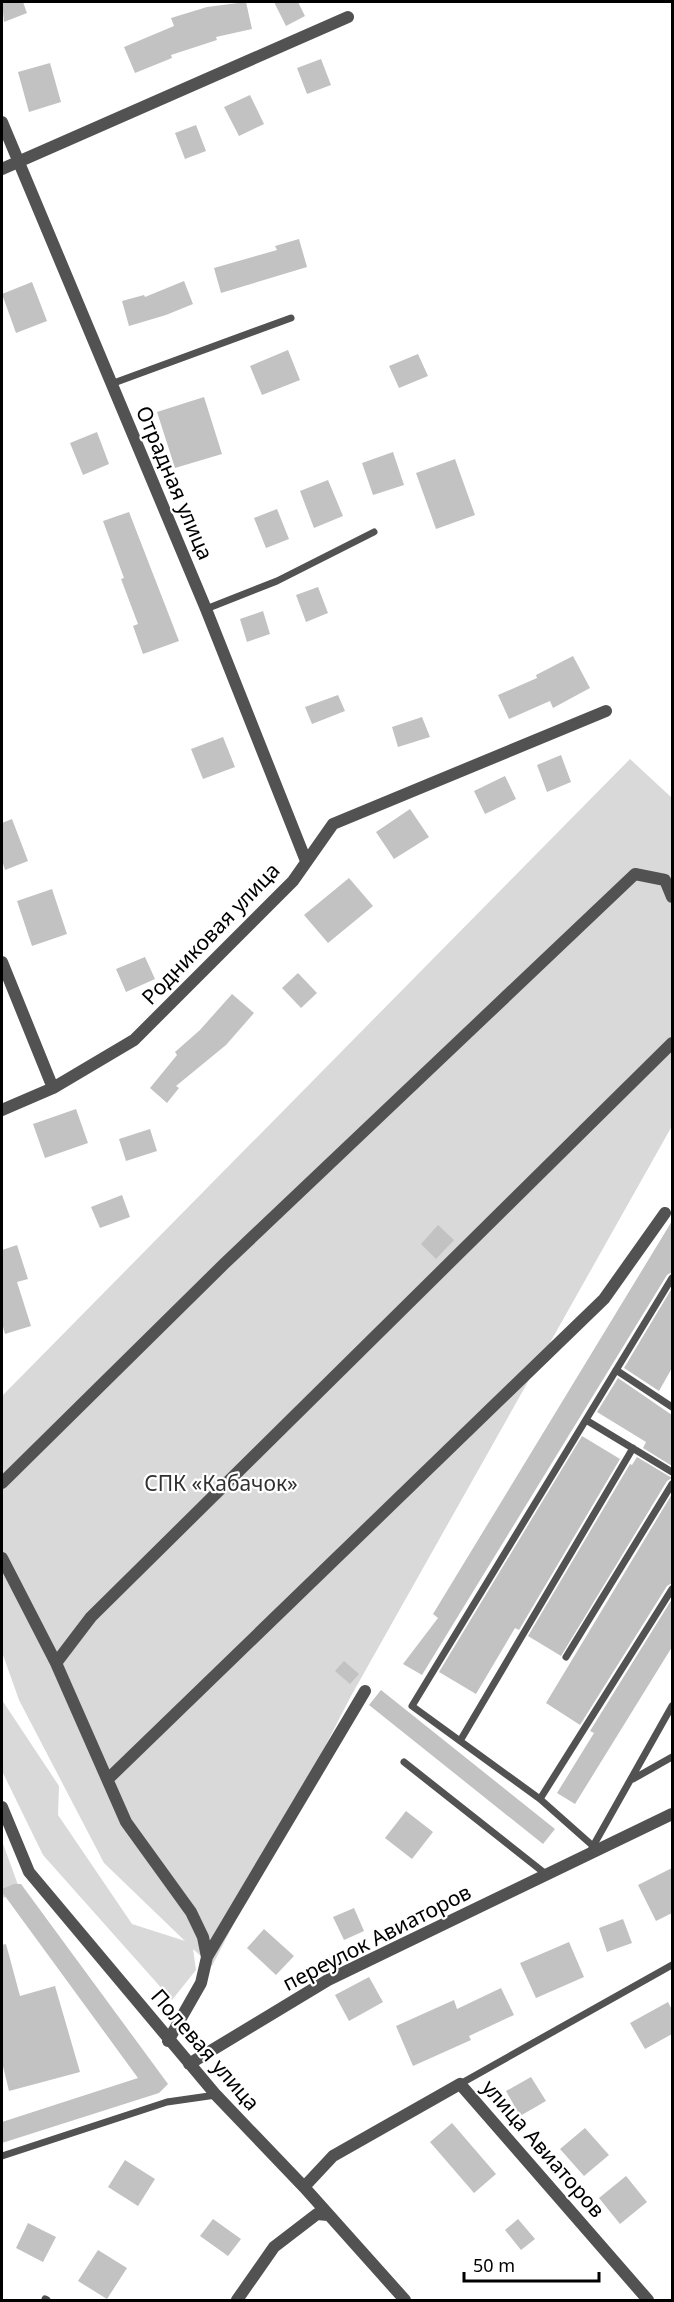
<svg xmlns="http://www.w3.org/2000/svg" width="674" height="2302" viewBox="0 0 674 2302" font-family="'Noto Sans',sans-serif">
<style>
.green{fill:#d9d9d9}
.building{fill:#c2c2c2}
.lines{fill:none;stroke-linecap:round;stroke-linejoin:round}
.service{stroke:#525252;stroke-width:7}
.minor{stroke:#525252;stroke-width:12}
.labels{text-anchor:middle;stroke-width:4.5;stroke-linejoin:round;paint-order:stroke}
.street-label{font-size:21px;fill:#000;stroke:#fff}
.park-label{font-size:21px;fill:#303030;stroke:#fff}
</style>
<rect width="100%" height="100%" fill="#fff"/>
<!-- green -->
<path class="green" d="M 630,759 L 672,798 L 672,1126 L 351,1696 L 212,1966 L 193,1949 L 196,1970 L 172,2000 L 43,1855 L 2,1771 L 2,1700 L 59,1786 L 58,1815 L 132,1924 L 185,1941 L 104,1863 L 19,1700 L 2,1652 L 2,1396 Z
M 2,1841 L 21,1893 L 2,1898 Z"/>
<!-- building -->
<path class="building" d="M 2,2 L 23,2 L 27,13 L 4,22 Z
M 246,2 L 252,29 L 216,37 L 217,40 L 171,55 L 172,58 L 135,73 L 124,47 L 174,26 L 171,18 L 207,7 Z
M 274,2 L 298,2 L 305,16 L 286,26 Z
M 321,59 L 331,85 L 307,94 L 297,68 Z
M 50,63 L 61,102 L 29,112 L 18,72 Z
M 250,95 L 264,124 L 239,136 L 224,107 Z
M 196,125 L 206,151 L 185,159 L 175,133 Z
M 299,239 L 307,267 L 221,293 L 214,268 L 277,250 L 275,246 Z
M 184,281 L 193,304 L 166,315 L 129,326 L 122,301 L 144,295 L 145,297 Z
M 32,282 L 47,321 L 16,333 L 2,294 Z
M 288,350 L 300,380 L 262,395 L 250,366 Z
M 418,354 L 428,376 L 399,388 L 389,366 Z
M 204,397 L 222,454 L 175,468 L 157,412 Z
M 97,432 L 109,464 L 83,475 L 70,443 Z
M 393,452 L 404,485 L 373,495 L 362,463 Z
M 455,459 L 475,515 L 436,529 L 416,473 Z
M 328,480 L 343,516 L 314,528 L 300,491 Z
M 277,509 L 289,539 L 266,548 L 254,518 Z
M 129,512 L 179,641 L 143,654 L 133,626 L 138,624 L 121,579 L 124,578 L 103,521 Z
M 318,587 L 328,613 L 306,622 L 296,595 Z
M 263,611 L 270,634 L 247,642 L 240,619 Z
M 573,656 L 590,688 L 553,708 L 550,701 L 509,719 L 498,695 L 537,678 L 536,675 Z
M 338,695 L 345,711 L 312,724 L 305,707 Z
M 422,717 L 430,737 L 398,747 L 392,727 Z
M 223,737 L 235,767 L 203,779 L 191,749 Z
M 561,755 L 571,782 L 547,792 L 537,765 Z
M 505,776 L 516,799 L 485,814 L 474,791 Z
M 410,809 L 429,837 L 394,859 L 376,832 Z
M 12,819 L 28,861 L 5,870 L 2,860 L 2,823 Z
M 349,878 L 373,906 L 328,943 L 304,915 Z
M 52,889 L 67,934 L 32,946 L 17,901 Z
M 145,957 L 155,979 L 126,992 L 116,969 Z
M 298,973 L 317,993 L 301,1008 L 282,988 Z
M 232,994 L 254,1013 L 226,1045 L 176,1086 L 179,1088 L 167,1103 L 150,1088 L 177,1055 L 175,1052 L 200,1030 Z
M 76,1109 L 88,1143 L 45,1158 L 33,1124 Z
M 150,1129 L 157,1151 L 126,1161 L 119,1139 Z
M 122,1195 L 130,1217 L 100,1228 L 91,1207 Z
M 672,1221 L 672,1272 L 667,1275 L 422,1675 L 403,1664 L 438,1618 L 433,1614 Z
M 438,1225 L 454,1240 L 436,1259 L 421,1244 Z
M 17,1245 L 28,1279 L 17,1282 L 31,1326 L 5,1334 L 2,1323 L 2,1250 Z
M 672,1288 L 672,1368 L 659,1391 L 624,1368 Z
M 618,1378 L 672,1415 L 672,1466 L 643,1448 L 646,1442 L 597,1412 Z
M 582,1436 L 620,1459 L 519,1630 L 515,1628 L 476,1694 L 439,1672 Z
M 637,1457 L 672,1478 L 667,1481 L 561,1656 L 528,1636 L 630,1464 L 632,1465 Z
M 672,1494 L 672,1583 L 667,1586 L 580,1725 L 546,1703 Z
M 672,1599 L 672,1647 L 575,1804 L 557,1793 L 594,1733 L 590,1731 Z
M 344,1661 L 359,1674 L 350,1684 L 335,1671 Z
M 381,1690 L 555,1829 L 543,1844 L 369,1705 Z
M 406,1811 L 433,1832 L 412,1859 L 385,1838 Z
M 672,1868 L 672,1913 L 656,1921 L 638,1885 Z
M 14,1884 L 21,1884 L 168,2084 L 159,2093 L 2,2143 L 2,2122 L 138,2078 L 2,1892 L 2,1889 Z
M 354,1908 L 364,1931 L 344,1940 L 333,1917 Z
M 623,1919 L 632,1943 L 607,1952 L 599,1928 Z
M 264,1929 L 294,1956 L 276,1975 L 247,1948 Z
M 569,1942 L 584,1977 L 536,1998 L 520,1963 Z
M 6,1944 L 20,1996 L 55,1986 L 80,2072 L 9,2091 L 2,2062 L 2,1945 Z
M 369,1977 L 383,2002 L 349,2021 L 335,1995 Z
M 501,1988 L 514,2015 L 469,2036 L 471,2040 L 413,2066 L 396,2026 L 454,2000 L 457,2009 Z
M 668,2002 L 672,2010 L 672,2034 L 645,2049 L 630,2023 Z
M 531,2077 L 546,2101 L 520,2116 L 506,2091 Z
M 452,2123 L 496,2174 L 474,2193 L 430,2142 Z
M 585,2128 L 609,2155 L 584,2176 L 560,2149 Z
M 125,2160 L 155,2179 L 138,2206 L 108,2187 Z
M 626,2176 L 647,2202 L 620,2224 L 599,2198 Z
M 213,2219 L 241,2239 L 228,2256 L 200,2236 Z
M 518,2219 L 535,2239 L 521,2250 L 505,2230 Z
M 28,2223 L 56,2237 L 43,2262 L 16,2248 Z
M 98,2250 L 127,2268 L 107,2299 L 78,2281 Z"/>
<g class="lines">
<!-- service -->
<path class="service" d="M 111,384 L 291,318
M 206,609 L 277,581 L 374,532
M 616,1370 L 672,1407
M 586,1420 L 672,1472
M 566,1657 L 672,1484
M 460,1741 L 633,1448
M 404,1762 L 547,1875
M 633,1779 L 672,1757
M 540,1799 L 672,1589
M 593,1846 L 540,1799 L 412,1706 L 672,1278
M 592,1848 L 672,1706
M 460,2084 L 672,1965
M 2,2156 L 167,2102 L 216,2095
M 45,2299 L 47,2300"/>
<!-- minor -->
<path class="minor" d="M 2,122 L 206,609 L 306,861
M 2,169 L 348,17
M 2,962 L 53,1088
M 2,1110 L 53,1088 L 134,1040 L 293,881 L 333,824 L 606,711
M 2,1483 L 224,1264 L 635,874 L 665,880 L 672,897
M 2,1558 L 56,1663 L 126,1822 L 191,1912 L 203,1937 L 207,1957 L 201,1983 L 168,2041
M 56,1663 L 91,1617 L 672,1043
M 108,1779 L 604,1299 L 665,1213
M 2,1807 L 29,1872 L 216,2095 L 304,2187 L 405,2300
M 207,1957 L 365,1691
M 189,2064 L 328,1980 L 672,1814
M 304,2187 L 333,2156 L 460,2084 L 648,2300
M 237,2300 L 274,2247 L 317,2214 L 328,2215"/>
</g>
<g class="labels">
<!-- street labels -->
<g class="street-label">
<text transform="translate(174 483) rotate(67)" y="7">Отрадная улица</text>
<text transform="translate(211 934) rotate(-46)" y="7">Родниковая улица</text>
<text transform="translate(377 1938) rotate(-27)" y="7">переулок Авиаторов</text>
<text transform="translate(205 2050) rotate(49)" y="7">Полевая улица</text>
<text transform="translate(543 2149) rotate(49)" y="7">улица Авиаторов</text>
</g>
<!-- park labels -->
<g class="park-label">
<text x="221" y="1491">СПК «Кабачок»</text>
</g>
</g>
<!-- border -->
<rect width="674" height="2302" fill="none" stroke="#000000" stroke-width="6"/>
<!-- scale -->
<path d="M464 2272v9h135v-9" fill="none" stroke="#000000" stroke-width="3"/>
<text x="473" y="2272" font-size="18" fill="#000000" stroke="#ffffff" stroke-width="4.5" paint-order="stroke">50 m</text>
</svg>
